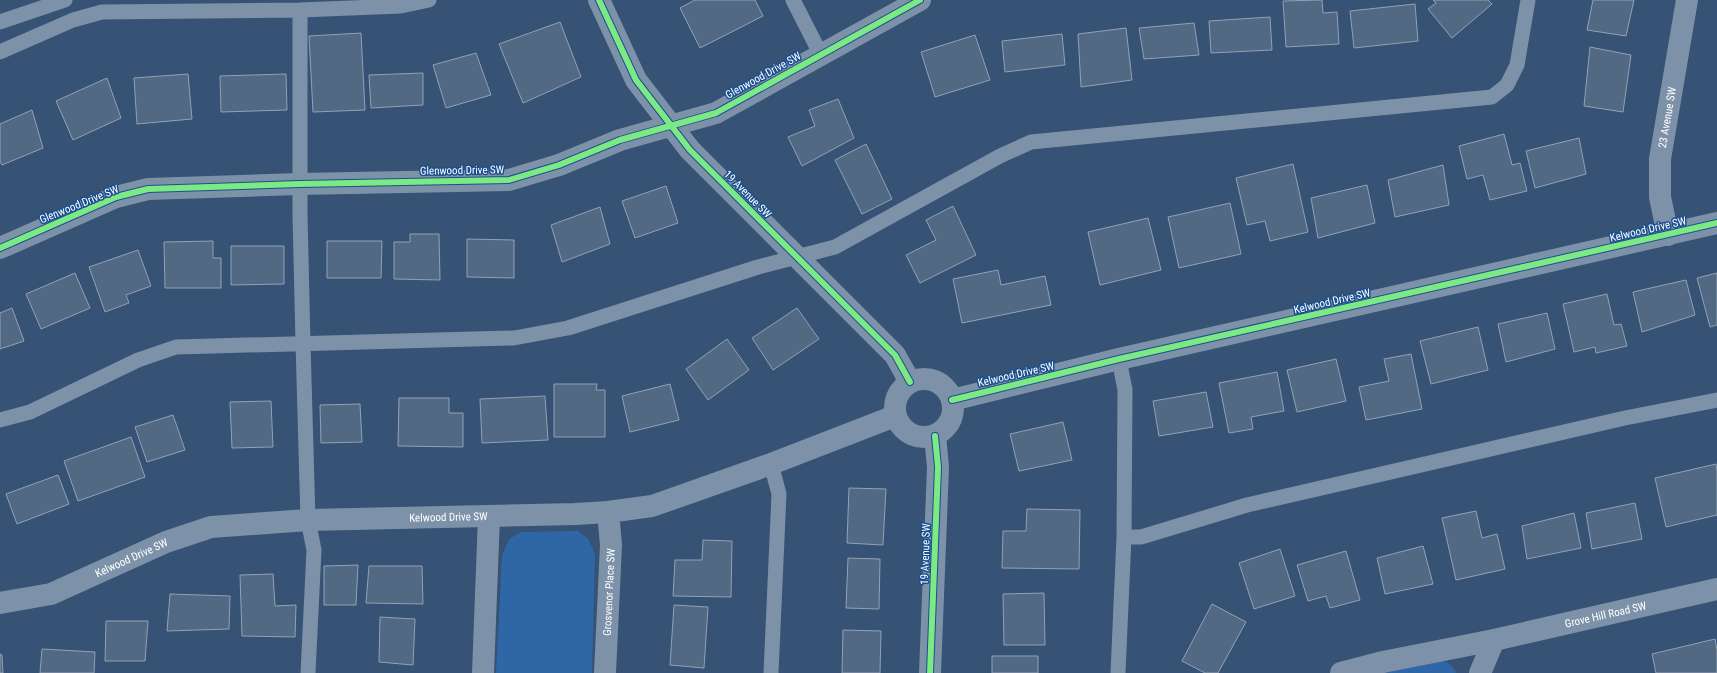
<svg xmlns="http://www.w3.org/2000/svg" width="1717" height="673" viewBox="0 0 1717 673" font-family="'Roboto Condensed',sans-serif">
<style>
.green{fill:#2f66a5}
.building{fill:#526984;stroke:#92a2b6}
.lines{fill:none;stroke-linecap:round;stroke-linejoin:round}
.lane{stroke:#7d92a8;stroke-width:15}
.street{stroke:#7d92a8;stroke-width:22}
.cycleway-casing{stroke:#1b4f8f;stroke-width:8}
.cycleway{stroke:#7ce984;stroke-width:6}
.labels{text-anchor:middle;stroke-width:3;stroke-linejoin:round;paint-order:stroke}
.street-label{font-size:11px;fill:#fff;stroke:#1b4f8f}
</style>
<rect width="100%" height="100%" fill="#365274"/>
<!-- green -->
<path class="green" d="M 578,531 L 588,539 L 595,554 L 592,673 L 496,673 L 502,556 L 509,539 L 521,532 Z
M 1437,661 C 1446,660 1452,664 1456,673 L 1385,673 Z"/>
<!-- building -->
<path class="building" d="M 695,0 L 755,0 L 763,16 L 700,48 L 680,8 Z
M 1322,0 L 1323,13 L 1337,12 L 1339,44 L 1286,47 L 1283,1 Z
M 1433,0 L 1488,0 L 1492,4 L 1452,38 L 1428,9 L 1436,3 Z
M 1593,0 L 1634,0 L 1626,36 L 1587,30 Z
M 1415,4 L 1418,41 L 1354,48 L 1350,11 Z
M 1270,17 L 1272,50 L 1211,53 L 1209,21 Z
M 560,22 L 581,77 L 523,103 L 499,44 Z
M 1194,23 L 1199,55 L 1144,59 L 1139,28 Z
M 1126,28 L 1132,80 L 1081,87 L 1078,34 Z
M 361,33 L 365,110 L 313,112 L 309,36 Z
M 1062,34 L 1065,65 L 1005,72 L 1002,41 Z
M 975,35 L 990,80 L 935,97 L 921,52 Z
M 1590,47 L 1631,55 L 1623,112 L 1584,106 Z
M 476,53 L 491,95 L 446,108 L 433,65 Z
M 423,73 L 423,105 L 371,108 L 369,75 Z
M 188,74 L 192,119 L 137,124 L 134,78 Z
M 286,74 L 287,110 L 221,112 L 220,76 Z
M 107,78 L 121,118 L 73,140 L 56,101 Z
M 838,99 L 854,138 L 802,166 L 788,137 L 815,126 L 809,110 Z
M 32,110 L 43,148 L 2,165 L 0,161 L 0,124 Z
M 1504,134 L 1512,165 L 1520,163 L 1527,191 L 1490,200 L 1483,175 L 1467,179 L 1459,146 Z
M 1579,138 L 1586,174 L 1535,188 L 1526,151 Z
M 866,144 L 892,199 L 862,214 L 835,160 Z
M 1293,164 L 1308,232 L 1270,241 L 1265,221 L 1247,225 L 1236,178 Z
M 1443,165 L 1449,205 L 1395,217 L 1388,180 Z
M 1367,185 L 1375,223 L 1318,238 L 1311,198 Z
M 666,186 L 678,223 L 635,238 L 622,201 Z
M 1230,203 L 1241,254 L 1179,268 L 1168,217 Z
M 953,206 L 976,255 L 920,283 L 906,255 L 936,240 L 926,220 Z
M 600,207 L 610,244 L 562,262 L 551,225 Z
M 1148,218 L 1161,270 L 1100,285 L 1088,232 Z
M 410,234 L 439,234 L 440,280 L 394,279 L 394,242 L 410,242 Z
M 467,239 L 514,240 L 514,278 L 467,277 Z
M 213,241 L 213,258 L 221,258 L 221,288 L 165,288 L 164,242 Z
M 327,241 L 382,241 L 381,278 L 327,278 Z
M 231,246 L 284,246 L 284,284 L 231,285 Z
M 138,250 L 151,286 L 126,295 L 129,303 L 105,312 L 89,267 Z
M 998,270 L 1001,285 L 1045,276 L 1051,305 L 962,323 L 953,279 Z
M 75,273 L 90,308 L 41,329 L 26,294 Z
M 1717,273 L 1717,325 L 1710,327 L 1697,278 Z
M 1686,280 L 1695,315 L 1642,332 L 1633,292 Z
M 1607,294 L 1614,325 L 1621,324 L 1627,346 L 1596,353 L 1595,347 L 1574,352 L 1563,304 Z
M 12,308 L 24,341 L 0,349 L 0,313 Z
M 797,308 L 819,339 L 773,370 L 752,338 Z
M 1547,313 L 1555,349 L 1506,362 L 1498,324 Z
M 1478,327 L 1488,370 L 1431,384 L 1420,341 Z
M 727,339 L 749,370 L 708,400 L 686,369 Z
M 1411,354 L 1422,409 L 1366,420 L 1359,387 L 1389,381 L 1384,359 Z
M 1336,359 L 1346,401 L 1297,412 L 1287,370 Z
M 1277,372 L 1284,411 L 1251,417 L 1253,429 L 1229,433 L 1219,383 Z
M 554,384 L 597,384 L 596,390 L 605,390 L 605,437 L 554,437 Z
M 670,384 L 679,420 L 630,432 L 622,396 Z
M 1206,392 L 1213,427 L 1159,436 L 1153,401 Z
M 545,396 L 548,440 L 482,443 L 480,399 Z
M 399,398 L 449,398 L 449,413 L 463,413 L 463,447 L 398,446 Z
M 271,401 L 273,447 L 232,448 L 230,402 Z
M 360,404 L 362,442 L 321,443 L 320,405 Z
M 173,415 L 185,450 L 147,462 L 135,427 Z
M 1063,422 L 1072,460 L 1019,471 L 1010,434 Z
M 131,437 L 145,477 L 78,501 L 64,461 Z
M 1716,464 L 1717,471 L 1717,515 L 1666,527 L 1655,478 Z
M 58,475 L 69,504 L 17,524 L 6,494 Z
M 849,488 L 886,489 L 883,545 L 847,543 Z
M 1635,503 L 1642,539 L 1592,549 L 1586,513 Z
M 1027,509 L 1080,510 L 1079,569 L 1002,568 L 1003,531 L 1026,531 Z
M 1476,511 L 1482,538 L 1497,534 L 1505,569 L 1456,580 L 1442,518 Z
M 1574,513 L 1581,548 L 1527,559 L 1522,526 Z
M 703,540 L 732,541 L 731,597 L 673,596 L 675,560 L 702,560 Z
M 1423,546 L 1433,584 L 1385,594 L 1377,558 Z
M 1280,549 L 1295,596 L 1254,609 L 1239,563 Z
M 1346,551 L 1360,600 L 1330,608 L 1326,596 L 1308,601 L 1297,565 Z
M 848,558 L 880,559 L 879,609 L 846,608 Z
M 358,565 L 356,605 L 324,605 L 324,566 Z
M 369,566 L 422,566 L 423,604 L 366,603 Z
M 273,574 L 275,606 L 296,605 L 295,637 L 242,636 L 240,575 Z
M 1044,593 L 1045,645 L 1004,645 L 1003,594 Z
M 170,594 L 230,596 L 229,629 L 167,631 Z
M 1212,604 L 1246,622 L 1218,673 L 1205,673 L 1182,661 Z
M 674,605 L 708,607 L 704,668 L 670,665 Z
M 380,617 L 415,619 L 413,665 L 379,662 Z
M 106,621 L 148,621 L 145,661 L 105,661 Z
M 843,630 L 881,631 L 880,673 L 842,673 Z
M 1715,639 L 1717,650 L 1717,673 L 1656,673 L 1652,654 Z
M 42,649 L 95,652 L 94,673 L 40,673 Z
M 0,654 L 2,655 L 3,673 L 0,673 Z
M 992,656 L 1038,656 L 1038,673 L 992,673 Z"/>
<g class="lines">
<!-- lane -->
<path class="lane" d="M 793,0 L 821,55
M 300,10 L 300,215 L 303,343 L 308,520 L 314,550 L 308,673
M 0,22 L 65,0
M 0,52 L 73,20 L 102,12 L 300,10 L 401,6 L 429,0
M 0,420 L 30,412 L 138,360 L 176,347 L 514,338 L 568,328 L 758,267 L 835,247 L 1000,156 L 1031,142 L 1492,97 L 1507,85 L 1517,65 L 1528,0
M 1124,537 L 1141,537 L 1247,505 L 1625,418 L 1717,400
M 771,673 L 779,494 L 771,464
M 1118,673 L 1124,537 L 1125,390 L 1119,359"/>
<!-- street -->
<g class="street">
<path d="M 599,0 L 636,80 L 690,150 L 895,355 L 910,382"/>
<path id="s1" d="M 1668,235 L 1660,197 L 1660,159 L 1687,0"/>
<path d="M 0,248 L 116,197 L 148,189 L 299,184 L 509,180 L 559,165 L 620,140 L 716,113 L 920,0"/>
<circle cx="924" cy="408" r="29"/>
<path d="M 952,400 L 1119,359 L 1717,223"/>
<path id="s2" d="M 0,603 L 51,594 L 166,542 L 211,527 L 308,520 L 575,514 L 608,512 L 652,506 L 771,464 L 895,416"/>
<path d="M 483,673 L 489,516"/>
<path id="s3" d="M 605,673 L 611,545 L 608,512"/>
<path d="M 930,673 L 938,467 L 935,436"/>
<path id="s4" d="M 1341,673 L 1383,662 L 1494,640 L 1717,589"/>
<path d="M 1480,673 L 1494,640"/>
</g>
<!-- cycleway casing -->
<g class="cycleway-casing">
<path id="cycleway" d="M 599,0 L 636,80 L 690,150 L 895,355 L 910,382
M 0,248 L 116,197 L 148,189 L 299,184 L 509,180 L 559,165 L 620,140 L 716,113 L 920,0
M 952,400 L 1119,359 L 1717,223
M 930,673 L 938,467 L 935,436"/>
</g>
<!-- cycleway -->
<use href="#cycleway" class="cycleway"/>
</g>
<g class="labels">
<!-- street labels -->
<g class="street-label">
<text transform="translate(763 75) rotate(-29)" y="4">Glenwood Drive SW</text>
<text dy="4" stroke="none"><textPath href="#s1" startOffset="119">23 Avenue SW</textPath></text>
<text transform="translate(462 170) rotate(-1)" y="4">Glenwood Drive SW</text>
<text transform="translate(748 194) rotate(45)" y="4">19 Avenue SW</text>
<text transform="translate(79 204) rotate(-22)" y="4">Glenwood Drive SW</text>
<text transform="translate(1648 229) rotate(-13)" y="4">Kelwood Drive SW</text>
<text transform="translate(1332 301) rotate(-13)" y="4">Kelwood Drive SW</text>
<text transform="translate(1016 374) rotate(-13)" y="4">Kelwood Drive SW</text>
<text dy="4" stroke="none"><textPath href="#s2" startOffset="463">Kelwood Drive SW</textPath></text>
<text transform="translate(925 554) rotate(-88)" y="4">19 Avenue SW</text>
<text dy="4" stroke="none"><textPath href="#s2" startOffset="140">Kelwood Drive SW</textPath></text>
<text dy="4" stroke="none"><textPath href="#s3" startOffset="81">Grosvenor Place SW</textPath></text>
<text dy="4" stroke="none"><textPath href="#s4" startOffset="271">Grove Hill Road SW</textPath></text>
</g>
</g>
</svg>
